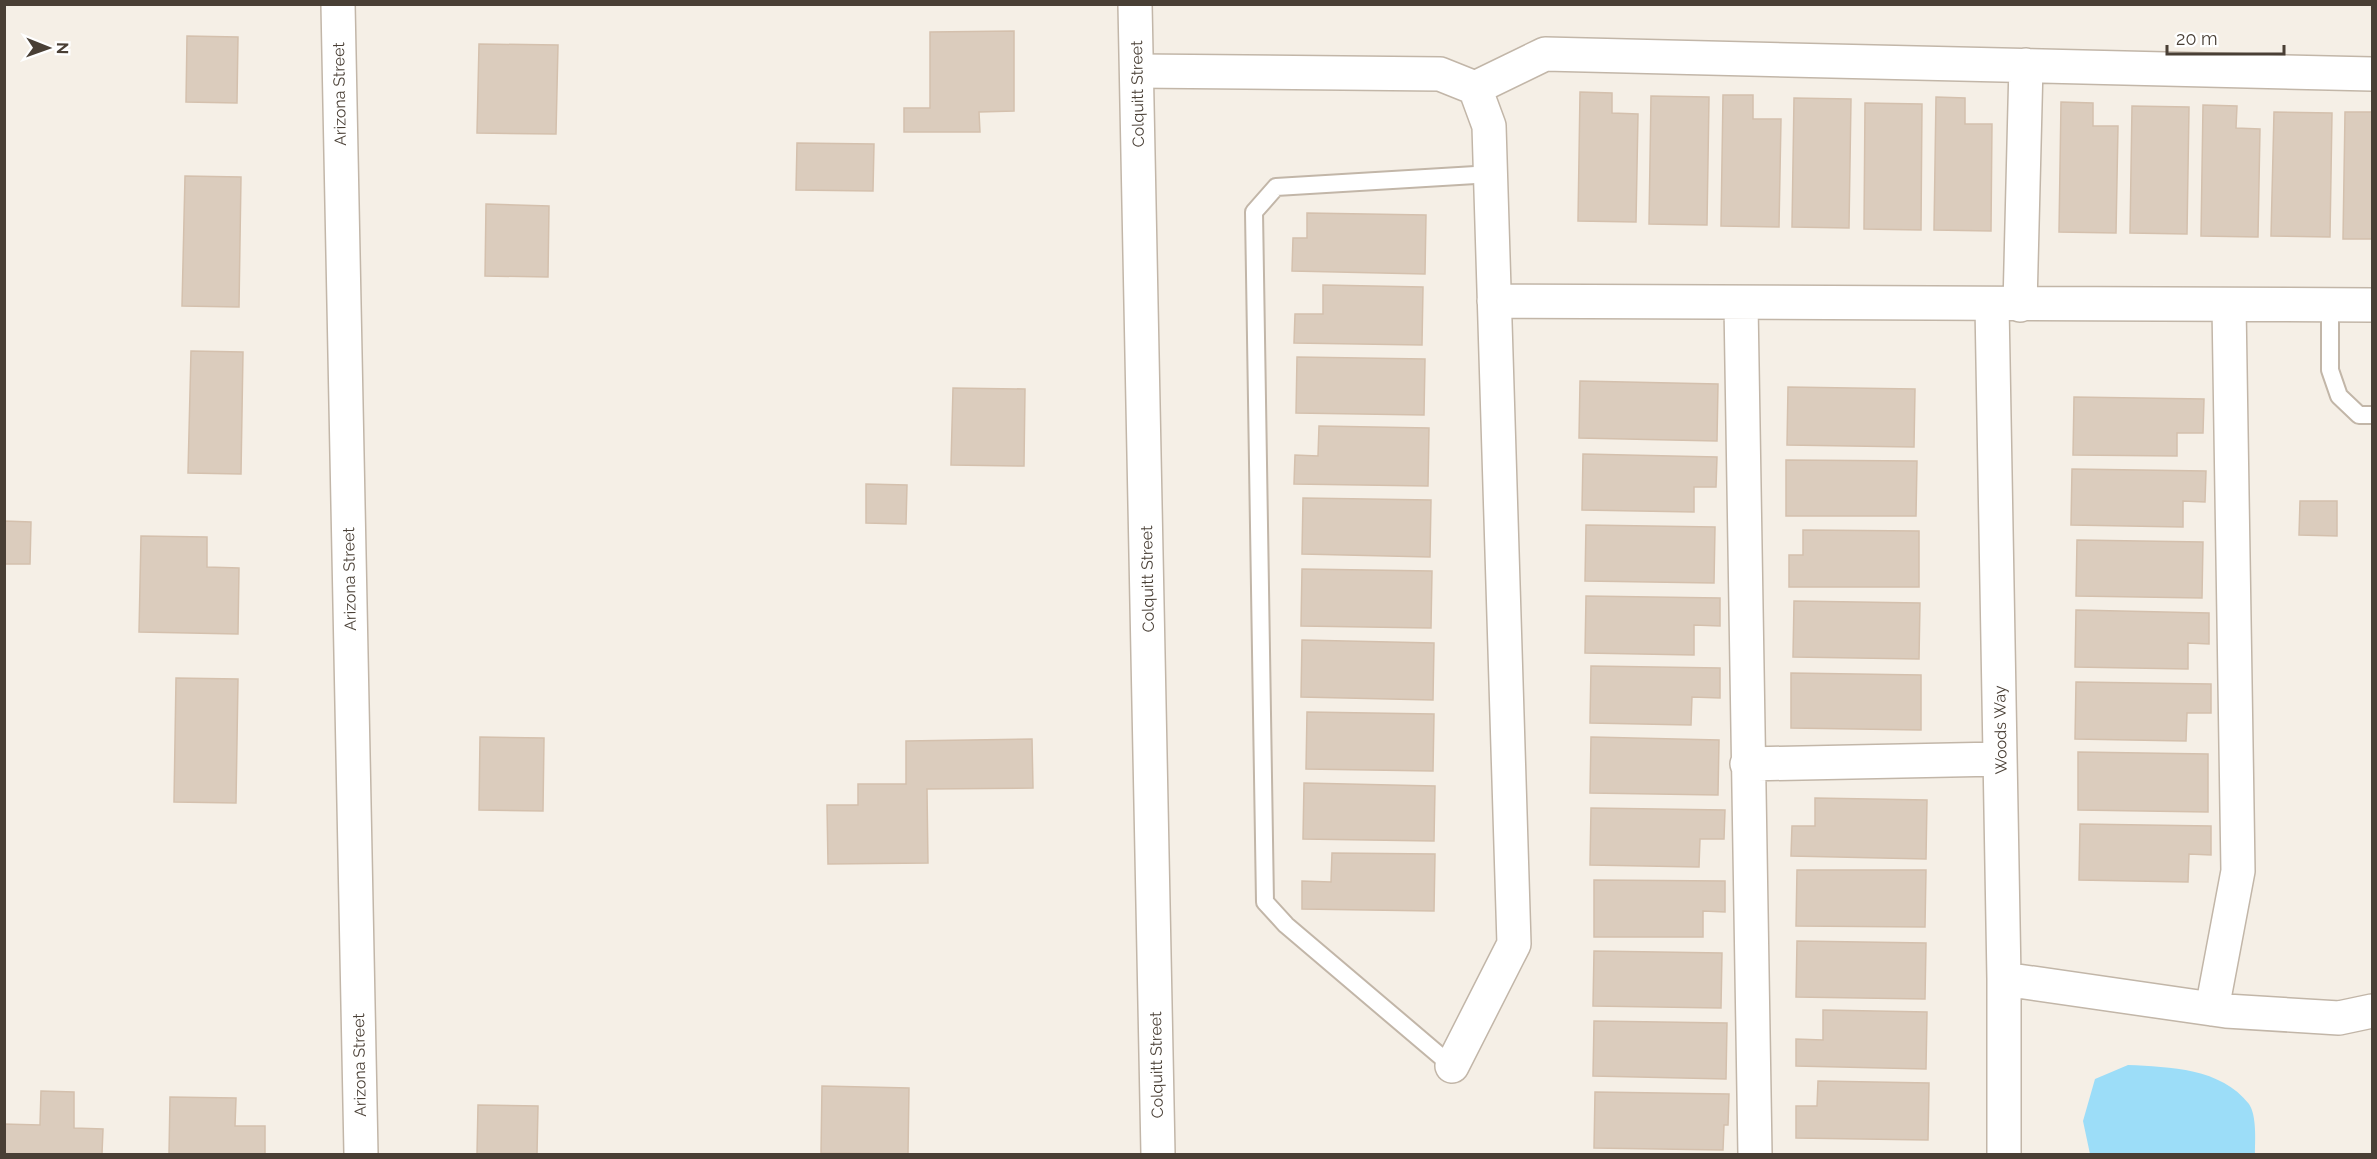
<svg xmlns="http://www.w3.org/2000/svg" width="2377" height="1159" viewBox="0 0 2377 1159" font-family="Raleway,sans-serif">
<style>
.water{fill:#9cddf8}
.building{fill:#dbccbd;stroke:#d4c0ad;stroke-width:1.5}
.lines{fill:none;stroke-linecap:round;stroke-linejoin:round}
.service-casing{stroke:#c2b6a8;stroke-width:20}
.minor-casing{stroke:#c2b6a8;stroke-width:36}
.tertiary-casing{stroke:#c2b6a8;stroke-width:36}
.service{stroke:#fff;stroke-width:16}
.minor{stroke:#fff;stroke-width:33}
.tertiary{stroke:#fff;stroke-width:33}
.labels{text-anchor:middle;stroke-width:5;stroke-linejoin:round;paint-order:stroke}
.street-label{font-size:16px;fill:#493f35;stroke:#fff}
</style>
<rect width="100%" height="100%" fill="#f5efe6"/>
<!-- water -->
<path class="water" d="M 2128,1065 C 2170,1067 2221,1068 2249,1104 C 2257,1116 2255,1141 2255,1154 L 2090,1154 L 2083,1121 L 2095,1079 Z"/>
<!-- building -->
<path class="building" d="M 1014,31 L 1014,111 L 979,112 L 980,132 L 904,132 L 904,108 L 930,108 L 930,32 Z
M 187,36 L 238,37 L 237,103 L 186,102 Z
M 479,44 L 558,45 L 556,134 L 477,133 Z
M 1580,92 L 1612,93 L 1612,113 L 1638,114 L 1636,222 L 1578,221 Z
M 1723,95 L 1753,95 L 1753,119 L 1781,119 L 1779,227 L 1721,226 Z
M 1651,96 L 1709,97 L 1707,225 L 1649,224 Z
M 1936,97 L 1965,98 L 1965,124 L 1992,124 L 1991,231 L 1934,230 Z
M 1794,98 L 1851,99 L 1849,228 L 1792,227 Z
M 2061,102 L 2093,103 L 2093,126 L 2118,126 L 2116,233 L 2059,232 Z
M 1865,103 L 1922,104 L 1921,230 L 1864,229 Z
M 2203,105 L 2237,106 L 2236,128 L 2260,129 L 2258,237 L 2201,236 Z
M 2132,106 L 2189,107 L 2187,234 L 2130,233 Z
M 2274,112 L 2332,113 L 2330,237 L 2271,236 Z
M 2345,112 L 2372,112 L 2372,239 L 2343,239 Z
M 797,143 L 874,144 L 873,191 L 796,190 Z
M 185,176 L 241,177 L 239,307 L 182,306 Z
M 486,204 L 549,206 L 548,277 L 485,276 Z
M 1307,213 L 1426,215 L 1425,274 L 1292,271 L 1293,238 L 1307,238 Z
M 1323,285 L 1423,287 L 1422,345 L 1294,343 L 1295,314 L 1323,314 Z
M 191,351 L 243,352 L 241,474 L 188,473 Z
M 1297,357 L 1425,359 L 1424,415 L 1296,413 Z
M 1580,381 L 1718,384 L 1717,441 L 1579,438 Z
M 1788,387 L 1915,389 L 1914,447 L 1787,445 Z
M 953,388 L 1025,389 L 1024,466 L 951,465 Z
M 2074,397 L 2204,399 L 2203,433 L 2177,433 L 2177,456 L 2073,455 Z
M 1319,426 L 1429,428 L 1428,486 L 1294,484 L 1295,455 L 1318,456 Z
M 1583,454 L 1717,457 L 1716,487 L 1694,487 L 1694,512 L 1582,510 Z
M 1786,460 L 1917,461 L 1916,516 L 1786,516 Z
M 2072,469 L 2206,471 L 2205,502 L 2183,501 L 2183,527 L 2071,525 Z
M 866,484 L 907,485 L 906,524 L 866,523 Z
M 1303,498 L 1431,500 L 1430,557 L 1302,554 Z
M 2300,501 L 2337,501 L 2337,536 L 2299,535 Z
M 4,521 L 31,522 L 30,564 L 4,564 Z
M 1586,525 L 1715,527 L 1714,583 L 1585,581 Z
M 1803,530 L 1919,531 L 1919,587 L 1789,587 L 1789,555 L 1803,555 Z
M 141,536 L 207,537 L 207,567 L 239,568 L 238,634 L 139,632 Z
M 2077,540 L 2203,542 L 2202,598 L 2076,596 Z
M 1302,569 L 1432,571 L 1431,628 L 1301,626 Z
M 1586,596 L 1720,598 L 1720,626 L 1694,625 L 1694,655 L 1585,653 Z
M 1794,601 L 1920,603 L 1919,659 L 1793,657 Z
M 2076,610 L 2209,613 L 2209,644 L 2188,643 L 2188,669 L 2075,667 Z
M 1302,640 L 1434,643 L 1433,700 L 1301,697 Z
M 1591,666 L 1720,668 L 1720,698 L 1692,697 L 1691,725 L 1590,723 Z
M 1791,673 L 1921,675 L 1921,730 L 1791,728 Z
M 176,678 L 238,679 L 236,803 L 174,802 Z
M 2076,682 L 2211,684 L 2211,713 L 2187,713 L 2186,741 L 2075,739 Z
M 1307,712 L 1434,714 L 1433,771 L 1306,769 Z
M 480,737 L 544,738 L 543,811 L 479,810 Z
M 1591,737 L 1719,740 L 1718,795 L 1590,793 Z
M 1032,739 L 1033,788 L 927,789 L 928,863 L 828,864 L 827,805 L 858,805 L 858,784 L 906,784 L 906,741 Z
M 2078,752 L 2208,754 L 2208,812 L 2078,810 Z
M 1304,783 L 1435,786 L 1434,841 L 1303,839 Z
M 1815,798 L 1927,800 L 1926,859 L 1791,856 L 1792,826 L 1815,826 Z
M 1591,808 L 1725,810 L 1724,839 L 1700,839 L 1699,867 L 1590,865 Z
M 2080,824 L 2211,826 L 2211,855 L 2189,854 L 2188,882 L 2079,880 Z
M 1332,853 L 1435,854 L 1434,911 L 1302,909 L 1302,881 L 1331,882 Z
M 1797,870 L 1926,870 L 1925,927 L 1796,926 Z
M 1594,880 L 1725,881 L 1725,912 L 1703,911 L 1703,937 L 1594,937 Z
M 1797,941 L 1926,943 L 1925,999 L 1796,997 Z
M 1594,951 L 1722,953 L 1721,1008 L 1593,1006 Z
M 1823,1010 L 1927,1012 L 1926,1069 L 1796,1066 L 1796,1039 L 1823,1040 Z
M 1594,1021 L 1727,1023 L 1726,1079 L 1593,1076 Z
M 1818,1081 L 1929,1083 L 1928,1140 L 1796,1138 L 1796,1106 L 1817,1106 Z
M 822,1086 L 909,1088 L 908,1154 L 821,1153 Z
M 41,1091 L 74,1092 L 74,1128 L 103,1129 L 102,1154 L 4,1154 L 4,1124 L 40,1125 Z
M 1595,1092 L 1729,1094 L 1728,1125 L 1724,1125 L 1723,1150 L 1594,1148 Z
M 170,1097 L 236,1098 L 235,1126 L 265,1126 L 265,1154 L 169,1154 Z
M 478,1105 L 538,1106 L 537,1154 L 477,1154 Z"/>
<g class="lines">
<!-- service casing -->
<g class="service-casing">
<path id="service" d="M 2330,305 L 2330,370 L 2339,396 L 2359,415 L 2372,415
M 1452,1066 L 1286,925 L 1265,902 L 1254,212 L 1276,187 L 1492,174"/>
</g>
<!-- minor casing -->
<g class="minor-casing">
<path id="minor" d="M 338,4 L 361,1154
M 1137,71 L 1440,74 L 1475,88 L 1489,126 L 1514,944 L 1452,1066
M 1475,88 L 1545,54 L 2372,74
M 1494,301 L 2372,305
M 1741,304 L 1755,1154
M 1992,305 L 2004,979 L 2004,1154
M 2020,305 L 2026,65
M 1747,764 L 2000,759
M 2004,979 L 2226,1011 L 2339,1018 L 2372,1011
M 2212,1009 L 2238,871 L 2229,305"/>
</g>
<!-- tertiary casing -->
<g class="tertiary-casing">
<path id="tertiary" d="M 1135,4 L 1158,1154"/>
</g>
<!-- service -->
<use href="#service" class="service"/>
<!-- minor -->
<use href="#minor" class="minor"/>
<!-- tertiary -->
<use href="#tertiary" class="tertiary"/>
</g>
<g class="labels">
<!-- street labels -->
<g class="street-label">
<text transform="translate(339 94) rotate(-91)" y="6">Arizona Street</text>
<text transform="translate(1137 94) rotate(-91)" y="6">Colquitt Street</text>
<text transform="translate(349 579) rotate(-91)" y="6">Arizona Street</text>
<text transform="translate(1147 579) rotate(-91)" y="6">Colquitt Street</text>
<text transform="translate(2000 730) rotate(-91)" y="6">Woods Way</text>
<text transform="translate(359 1065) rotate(-91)" y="6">Arizona Street</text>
<text transform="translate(1156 1065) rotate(-91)" y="6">Colquitt Street</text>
</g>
</g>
<!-- border -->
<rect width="2377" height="1159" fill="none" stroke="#493f35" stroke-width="12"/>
<!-- north arrow -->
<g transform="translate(48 48) rotate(91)" stroke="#ffffff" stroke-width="4.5" paint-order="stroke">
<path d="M0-4.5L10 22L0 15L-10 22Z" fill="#493f35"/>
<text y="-9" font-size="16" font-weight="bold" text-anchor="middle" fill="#493f35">N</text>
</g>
<!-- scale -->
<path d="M2167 45v9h117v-9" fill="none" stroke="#493f35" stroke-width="3"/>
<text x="2176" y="45" font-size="18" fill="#493f35" stroke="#ffffff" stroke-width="4.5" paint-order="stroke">20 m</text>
</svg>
